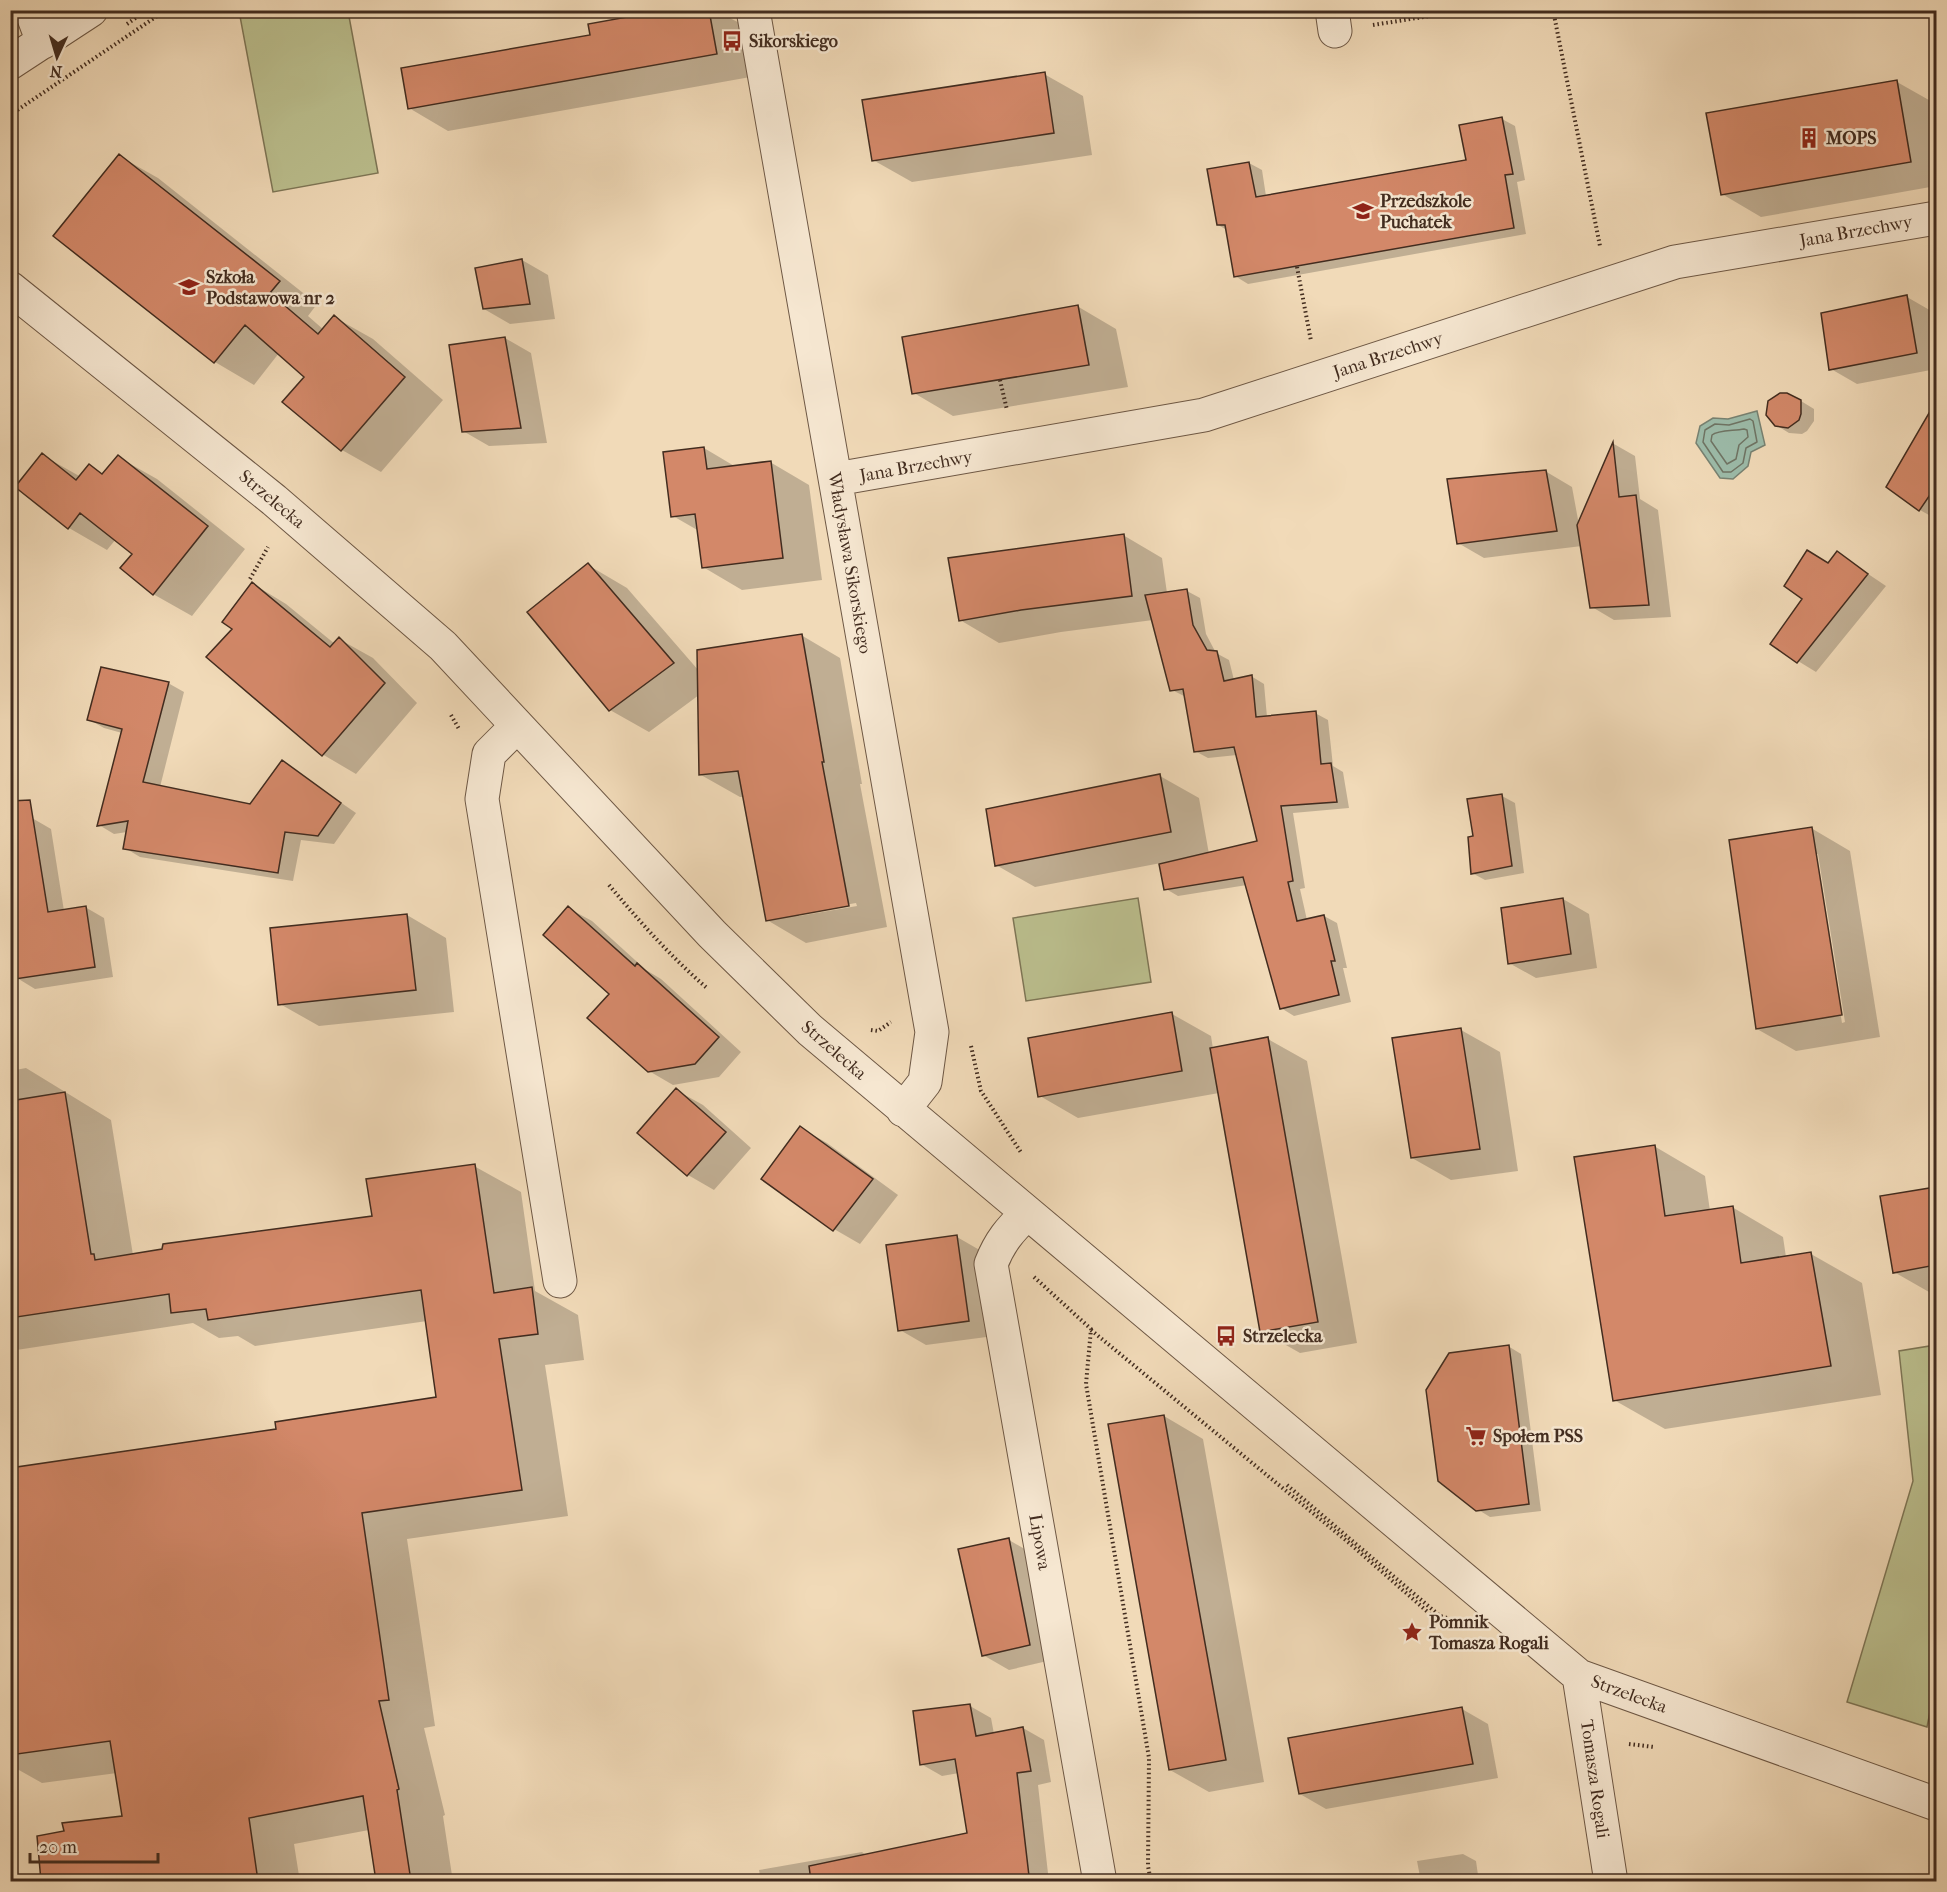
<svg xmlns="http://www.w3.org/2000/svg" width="1947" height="1892" viewBox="0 0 1947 1892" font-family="'IM FELL French Canon',serif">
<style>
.green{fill:#bbbf8e;stroke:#7e7656;stroke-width:1.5}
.water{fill:#9cbba9;stroke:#788272;stroke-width:1.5}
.shadow{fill:#0003;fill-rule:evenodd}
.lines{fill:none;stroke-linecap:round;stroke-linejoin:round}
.shore{stroke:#6f7464;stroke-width:1.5}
.building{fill:#d38869;stroke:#422c1f;stroke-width:1.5}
.minor-casing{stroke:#6e5845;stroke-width:35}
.path{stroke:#422c1f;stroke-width:4;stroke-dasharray:1.5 3;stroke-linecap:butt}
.minor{stroke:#f6e7d1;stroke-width:33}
.labels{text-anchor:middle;stroke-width:5;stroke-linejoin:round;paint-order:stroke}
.poi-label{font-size:18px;font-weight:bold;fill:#422c1f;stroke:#f6e7d1;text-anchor:start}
.street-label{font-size:18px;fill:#422c1f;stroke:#f6e7d1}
</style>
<rect width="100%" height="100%" fill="#f1dab8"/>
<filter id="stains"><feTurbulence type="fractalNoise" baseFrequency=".00333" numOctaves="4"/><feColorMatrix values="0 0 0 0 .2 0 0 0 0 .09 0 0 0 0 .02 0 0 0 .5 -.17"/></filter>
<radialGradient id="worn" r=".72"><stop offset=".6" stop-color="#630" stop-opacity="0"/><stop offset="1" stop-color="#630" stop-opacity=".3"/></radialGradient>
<!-- green -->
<path class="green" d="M 239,11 L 348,11 L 378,173 L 273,192 Z
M 1138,898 L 1151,982 L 1026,1001 L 1013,918 Z
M 1936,1345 L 1936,1682 L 1927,1727 L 1847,1702 L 1913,1481 L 1899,1351 Z"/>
<!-- water -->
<path class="water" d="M 1757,411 L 1765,445 L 1751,452 L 1748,466 L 1733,479 L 1720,478 L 1696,443 L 1700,426 L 1713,418 L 1728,419 Z"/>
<!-- shadow -->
<path class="shadow" d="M 619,10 L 727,10 L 728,17 L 747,27 L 756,76 L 448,131 L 409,108 L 591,36 L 621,20 Z
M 1044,74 L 1083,96 L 1092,155 L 912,182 L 873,160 Z
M 1897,82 L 1936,104 L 1936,186 L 1761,217 L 1722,194 Z
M 1502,119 L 1515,126 L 1525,180 L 1517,182 L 1526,234 L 1248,284 L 1235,276 L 1227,230 L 1218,225 L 1249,163 L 1262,170 L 1266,196 L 1467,161 Z
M 119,156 L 158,178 L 317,304 L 308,316 L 324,330 L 334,317 L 373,339 L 443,400 L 381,472 L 342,450 L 306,377 L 279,353 L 254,385 L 215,362 L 56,236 Z
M 522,260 L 548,275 L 555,319 L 510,324 L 484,309 Z
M 1907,297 L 1933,312 L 1936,331 L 1936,369 L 1857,384 L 1831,369 Z
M 1077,306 L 1116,329 L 1128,387 L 953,416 L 914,393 Z
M 505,338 L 531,353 L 547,443 L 489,446 L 463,431 Z
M 1801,401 L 1814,409 L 1814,421 L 1807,431 L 1802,434 L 1789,433 L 1776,425 Z
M 1932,412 L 1936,415 L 1936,519 L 1920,510 Z
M 1614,444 L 1635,456 L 1640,499 L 1658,510 L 1671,617 L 1614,620 L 1592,607 L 1582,546 L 1484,558 L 1458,543 L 1545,471 L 1572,487 L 1579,525 Z
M 704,448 L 736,467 L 770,462 L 809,485 L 822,580 L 742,590 L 703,567 L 699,531 L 673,516 Z
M 42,455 L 81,477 L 89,466 L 104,475 L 118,457 L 157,479 L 245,549 L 192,616 L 153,594 L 134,554 L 116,539 L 107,550 L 69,528 Z
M 1123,535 L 1162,558 L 1167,593 L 1187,591 L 1200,598 L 1206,634 L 1216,653 L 1229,660 L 1234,680 L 1251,676 L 1264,684 L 1267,717 L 1315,713 L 1328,720 L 1333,766 L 1343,772 L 1349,808 L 1293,813 L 1305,888 L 1300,889 L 1307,920 L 1324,916 L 1337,923 L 1347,968 L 1343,968 L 1351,1002 L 1294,1016 L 1281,1008 L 1247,885 L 1178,896 L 1166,889 L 1161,863 L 1035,887 L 996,865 L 1160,776 L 1199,798 L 1209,854 L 1258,842 L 1237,755 L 1208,758 L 1195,751 L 1186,697 L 1172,690 L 1153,620 L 1061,632 L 999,643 L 960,620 Z
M 1837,553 L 1886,586 L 1816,672 L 1798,661 L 1829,565 Z
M 588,565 L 627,588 L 699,671 L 801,635 L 840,658 L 862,784 L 860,784 L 887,927 L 806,943 L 767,920 L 744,797 L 740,797 L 701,775 L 699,695 L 649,732 L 610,710 ZM 856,903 L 857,906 L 799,916 L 799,913 Z
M 253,584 L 286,604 L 335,644 L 339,639 L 373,658 L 417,703 L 356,774 L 322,754 L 234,629 Z
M 168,683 L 184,692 L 160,787 L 251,805 L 282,762 L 356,813 L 334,844 L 301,840 L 293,881 L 140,857 L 125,848 L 127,832 L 114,834 L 99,825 L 122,733 L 104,728 L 88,719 Z
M 1502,796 L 1515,803 L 1524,873 L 1485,880 L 1472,873 L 1475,838 Z
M 32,818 L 51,829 L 64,911 L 85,907 L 104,918 L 113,977 L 35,989 L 17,978 L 15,965 L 10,966 L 10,821 Z
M 1811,828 L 1850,851 L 1880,1037 L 1796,1051 L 1757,1029 ZM 1815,854 L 1818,854 L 1845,1022 L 1842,1023 Z
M 1563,899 L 1589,914 L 1597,968 L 1536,978 L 1509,963 Z
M 568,908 L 592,921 L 646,970 L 661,979 L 741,1052 L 719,1077 L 673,1085 L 649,1071 Z
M 407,915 L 446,938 L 454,1012 L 319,1026 L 280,1004 Z
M 1172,1014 L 1211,1036 L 1213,1049 L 1268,1039 L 1307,1061 L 1357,1343 L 1300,1353 L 1261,1331 L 1219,1093 L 1078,1118 L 1040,1096 Z
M 1461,1030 L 1500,1052 L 1518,1171 L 1451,1180 L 1412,1158 Z
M 26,1068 L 111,1120 L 133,1255 L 374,1217 L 474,1166 L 521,1192 L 535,1291 L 578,1315 L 584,1360 L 545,1365 L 568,1516 L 407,1539 L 435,1726 L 424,1728 L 445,1815 L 443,1816 L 453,1882 L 377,1882 L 369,1830 L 294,1844 L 300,1882 L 43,1882 L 39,1837 L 123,1817 L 117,1773 L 42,1783 L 10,1765 L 10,1470 L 278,1430 L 438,1398 L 427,1321 L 255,1346 L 238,1336 L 219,1338 L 193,1323 L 10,1351 L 10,1071 Z
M 676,1090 L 703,1105 L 751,1148 L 714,1190 L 688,1175 Z
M 801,1128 L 827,1143 L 898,1195 L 860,1244 L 834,1229 Z
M 1654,1146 L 1705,1176 L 1710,1211 L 1732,1207 L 1783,1237 L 1786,1257 L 1811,1254 L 1862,1283 L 1881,1395 L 1665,1429 L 1614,1400 Z
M 1936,1188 L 1936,1296 L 1894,1272 L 1882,1198 Z
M 957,1237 L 983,1252 L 994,1336 L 926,1345 L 900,1330 Z
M 1508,1346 L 1521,1354 L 1541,1511 L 1490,1517 L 1477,1509 Z
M 1164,1416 L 1203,1439 L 1264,1782 L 1209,1792 L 1170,1770 Z
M 1009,1540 L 1035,1555 L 1056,1659 L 1009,1670 L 983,1655 Z
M 970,1706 L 991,1718 L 994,1734 L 1023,1728 L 1044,1740 L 1051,1782 L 1038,1785 L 1049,1882 L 761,1882 L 759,1870 L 862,1852 L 867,1856 L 969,1834 L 959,1773 L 942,1776 L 921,1764 Z
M 1462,1709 L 1488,1724 L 1498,1778 L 1326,1809 L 1300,1794 Z
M 1463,1854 L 1476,1861 L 1479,1882 L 1421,1882 L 1417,1861 Z
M 1803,1876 L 1820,1882 L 1802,1882 Z"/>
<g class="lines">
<!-- shore -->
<path class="shore" d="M 1750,419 L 1753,421 L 1757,442 L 1746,448 L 1743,463 L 1731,472 L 1723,472 L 1703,442 L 1705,430 L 1715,424 L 1729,425 Z
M 1744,429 L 1747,430 L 1748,437 L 1739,445 L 1736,459 L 1727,464 L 1711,441 L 1712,435 C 1718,430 1734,431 1744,429 Z"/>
</g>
<!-- building -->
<path class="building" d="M 666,10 L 709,10 L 717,54 L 408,109 L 401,68 L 590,35 L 588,24 Z
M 1045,72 L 1054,133 L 872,161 L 862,100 Z
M 1897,80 L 1911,162 L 1721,195 L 1706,113 Z
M 1502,117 L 1513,174 L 1505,175 L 1514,228 L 1234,277 L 1225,225 L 1217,225 L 1207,169 L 1249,162 L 1256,197 L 1466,160 L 1459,125 Z
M 119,154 L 280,281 L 270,293 L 318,334 L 334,315 L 405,377 L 341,451 L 282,402 L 304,377 L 245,325 L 214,363 L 53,236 Z
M 522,259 L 530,304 L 483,309 L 475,268 Z
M 1907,295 L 1917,353 L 1829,370 L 1821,313 Z
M 1078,305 L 1089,365 L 912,394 L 902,337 Z
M 505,337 L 521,428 L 462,432 L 449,345 Z
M 1780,393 L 1787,393 L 1801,400 L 1801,414 L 1799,420 L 1788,428 L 1775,426 L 1766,415 L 1768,401 Z
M 1936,401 L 1936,486 L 1919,511 L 1886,487 Z
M 1613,442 L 1619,497 L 1636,495 L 1649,605 L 1590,608 L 1577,525 Z
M 704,447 L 707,469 L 771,461 L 783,558 L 702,568 L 695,514 L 671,517 L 663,452 Z
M 42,453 L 76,480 L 89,464 L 102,474 L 118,455 L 208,526 L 153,595 L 120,568 L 132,554 L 80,513 L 68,529 L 15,487 Z
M 1546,470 L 1557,531 L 1457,544 L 1447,479 Z
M 1124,534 L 1132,596 L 1021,610 L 959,621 L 948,558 Z
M 1807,550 L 1828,563 L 1837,551 L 1868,574 L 1797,663 L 1770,644 L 1802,599 L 1784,586 Z
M 588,563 L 674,663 L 609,711 L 527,612 Z
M 252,582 L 330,647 L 339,637 L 385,683 L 322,756 L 206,657 L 232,629 L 222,622 Z
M 1187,589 L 1193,625 L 1207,650 L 1217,651 L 1224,681 L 1252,675 L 1256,717 L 1316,711 L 1321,764 L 1331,763 L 1337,802 L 1281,806 L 1293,881 L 1288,882 L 1297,921 L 1324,915 L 1335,961 L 1331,961 L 1339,995 L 1280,1009 L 1243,877 L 1164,890 L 1159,864 L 1257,841 L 1234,747 L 1194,752 L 1183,689 L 1170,691 L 1145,595 Z
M 802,634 L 824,762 L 822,762 L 849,906 L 766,921 L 738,771 L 699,775 L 697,650 Z
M 101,667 L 169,682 L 143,782 L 250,804 L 282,760 L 341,803 L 318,836 L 285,832 L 278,873 L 123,849 L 128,821 L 97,826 L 122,729 L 87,720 Z
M 1160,774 L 1171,832 L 995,866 L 986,809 Z
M 1502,794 L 1512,866 L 1471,874 L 1468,837 L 1473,836 L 1467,799 Z
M 30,800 L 48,912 L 86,906 L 95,967 L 15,979 L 10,947 L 10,801 Z
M 1812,827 L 1842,1015 L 1756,1029 L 1729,840 Z
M 1563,898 L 1571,954 L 1508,964 L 1501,908 Z
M 568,906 L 635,966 L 637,963 L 719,1037 L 695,1064 L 648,1072 L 587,1018 L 609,994 L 543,935 Z
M 407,914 L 416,990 L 278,1005 L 270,928 Z
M 1172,1012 L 1182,1071 L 1038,1097 L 1028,1038 Z
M 1461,1028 L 1480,1149 L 1411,1158 L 1392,1038 Z
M 1268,1037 L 1318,1322 L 1260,1332 L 1210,1048 Z
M 676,1088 L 726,1132 L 687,1176 L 637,1133 Z
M 65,1092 L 91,1254 L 94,1254 L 95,1260 L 162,1249 L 163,1244 L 372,1216 L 366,1179 L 475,1164 L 494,1293 L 532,1287 L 538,1334 L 499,1339 L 522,1490 L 362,1513 L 389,1700 L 379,1701 L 399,1789 L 397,1790 L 411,1881 L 376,1881 L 363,1796 L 249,1818 L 258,1881 L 41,1881 L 37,1836 L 64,1831 L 62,1823 L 122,1816 L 110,1741 L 10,1755 L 10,1468 L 276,1429 L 275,1422 L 436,1397 L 421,1290 L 208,1320 L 206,1309 L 171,1313 L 169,1294 L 10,1318 L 10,1101 Z
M 800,1126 L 873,1179 L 833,1231 L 761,1179 Z
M 1655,1145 L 1665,1216 L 1733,1206 L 1741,1263 L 1811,1252 L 1831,1366 L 1613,1401 L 1574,1157 Z
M 1936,1187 L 1936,1265 L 1893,1273 L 1880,1196 Z
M 957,1235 L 969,1321 L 898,1331 L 886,1245 Z
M 1509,1345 L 1529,1504 L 1476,1511 L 1438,1481 L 1426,1390 L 1449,1353 Z
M 1164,1415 L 1226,1760 L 1169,1770 L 1108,1424 Z
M 1009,1538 L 1030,1645 L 982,1656 L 958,1549 Z
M 970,1704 L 976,1736 L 1023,1727 L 1031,1771 L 1017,1773 L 1029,1876 L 1005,1881 L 811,1881 L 809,1866 L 967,1833 L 955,1759 L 920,1765 L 913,1711 Z
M 1462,1707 L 1473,1764 L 1299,1794 L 1288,1738 Z"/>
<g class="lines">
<!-- minor casing -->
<g class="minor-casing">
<path id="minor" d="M 31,10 L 43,42
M 753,10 L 932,1032 L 925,1082 L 903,1110
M 1332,10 L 1335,31
M 10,63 L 91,10
M 10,288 L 274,500 L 443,646 L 712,934 L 810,1030 L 1579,1676 L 1936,1804
M 836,479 L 1204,415 L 1675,262 L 1936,218
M 517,726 L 489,754 L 482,799 L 560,1281
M 1027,1213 C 1010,1230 1000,1241 991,1264 L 1100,1882
M 1579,1676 L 1611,1882"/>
</g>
<!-- path -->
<path class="path" d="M 1553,10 L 1600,246
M 127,24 L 147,10
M 1373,25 L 1467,10
M 10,115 L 166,10
M 1297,267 L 1311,341
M 1000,380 L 1007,410
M 250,579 L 268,547
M 451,715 L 459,729
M 609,885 C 640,922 671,957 707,988
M 871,1030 L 878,1031 L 891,1022
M 971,1046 L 981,1091 L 1022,1154
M 1034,1277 L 1091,1329 L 1086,1384 L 1149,1758 L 1148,1866 L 1151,1882
M 1091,1330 L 1348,1542 L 1438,1621 L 1459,1628
M 1287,1485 L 1440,1616 L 1447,1618
M 1629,1744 L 1654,1747"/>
<!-- minor -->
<use href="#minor" class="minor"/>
</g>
<!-- icons -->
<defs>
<g id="bus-bare" transform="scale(1.62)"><path d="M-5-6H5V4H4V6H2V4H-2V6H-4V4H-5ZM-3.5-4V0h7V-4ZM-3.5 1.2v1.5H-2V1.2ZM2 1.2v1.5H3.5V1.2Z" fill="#8f2418" stroke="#f6e7d1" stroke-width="2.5" paint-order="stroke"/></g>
<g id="building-bare" transform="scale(1.62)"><path d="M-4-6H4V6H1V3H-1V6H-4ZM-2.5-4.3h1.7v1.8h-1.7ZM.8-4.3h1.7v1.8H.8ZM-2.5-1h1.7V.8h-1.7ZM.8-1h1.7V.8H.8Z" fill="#8f2418" stroke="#f6e7d1" stroke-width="2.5" paint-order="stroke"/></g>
<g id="school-bare" transform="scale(1.62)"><path d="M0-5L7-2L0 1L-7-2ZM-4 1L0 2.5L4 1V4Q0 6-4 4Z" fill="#8f2418" stroke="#f6e7d1" stroke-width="2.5" paint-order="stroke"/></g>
<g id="supermarket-bare" transform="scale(1.62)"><path d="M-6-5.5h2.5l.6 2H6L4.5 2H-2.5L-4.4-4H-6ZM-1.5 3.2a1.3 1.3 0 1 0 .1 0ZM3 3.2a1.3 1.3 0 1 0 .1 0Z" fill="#8f2418" stroke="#f6e7d1" stroke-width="2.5" paint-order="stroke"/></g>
<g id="sight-bare" transform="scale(1.62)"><path d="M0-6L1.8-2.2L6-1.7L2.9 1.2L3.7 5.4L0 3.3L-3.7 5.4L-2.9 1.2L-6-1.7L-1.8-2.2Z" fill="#8f2418" stroke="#f6e7d1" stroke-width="2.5" paint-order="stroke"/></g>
</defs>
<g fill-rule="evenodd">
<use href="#bus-bare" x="732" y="41"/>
<use href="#building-bare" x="1809" y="138"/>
<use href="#school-bare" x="1363" y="211"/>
<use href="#school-bare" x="189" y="287"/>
<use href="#bus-bare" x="1226" y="1336"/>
<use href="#supermarket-bare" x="1476" y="1436"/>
<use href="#sight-bare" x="1412" y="1632"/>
</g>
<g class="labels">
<!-- poi labels -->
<g class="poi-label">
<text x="749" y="47">Sikorskiego</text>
<text x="1826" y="144">MOPS</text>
<text x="1380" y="207">Przedszkole<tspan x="1380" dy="21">Puchatek</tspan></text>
<text x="206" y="283">Szkoła<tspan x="206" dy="21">Podstawowa nr 2</tspan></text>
<text x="1243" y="1342">Strzelecka</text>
<text x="1493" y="1442">Społem PSS</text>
<text x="1429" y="1628">Pomnik<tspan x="1429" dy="21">Tomasza Rogali</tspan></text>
</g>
<!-- street labels -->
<g class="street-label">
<text transform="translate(1856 231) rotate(-10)" y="6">Jana Brzechwy</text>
<text transform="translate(1388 355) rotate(-18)" y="6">Jana Brzechwy</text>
<text transform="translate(916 466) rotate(-10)" y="6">Jana Brzechwy</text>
<text transform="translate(272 499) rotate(40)" y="6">Strzelecka</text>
<text transform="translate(850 563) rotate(80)" y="6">Władysława Sikorskiego</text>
<text transform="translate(834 1050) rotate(41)" y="6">Strzelecka</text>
<text transform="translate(1040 1542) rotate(80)" y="6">Lipowa</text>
<text transform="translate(1629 1694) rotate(20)" y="6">Strzelecka</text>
<text transform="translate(1595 1779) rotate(82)" y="6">Tomasza Rogali</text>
</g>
</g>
<!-- margin -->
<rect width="1947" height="1892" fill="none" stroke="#f1dab8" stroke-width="36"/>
<rect x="12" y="12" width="1923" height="1868" fill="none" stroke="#422c1f" stroke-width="3"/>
<rect x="18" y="18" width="1911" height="1856" fill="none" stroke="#422c1f" stroke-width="1.5"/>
<!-- north arrow -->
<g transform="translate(57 57) rotate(184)" stroke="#f6e7d1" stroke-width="4.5" paint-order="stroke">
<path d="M0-4.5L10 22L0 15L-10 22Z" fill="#422c1f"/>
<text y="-9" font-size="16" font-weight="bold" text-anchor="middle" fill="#422c1f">N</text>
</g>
<!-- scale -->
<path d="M30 1853v9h128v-9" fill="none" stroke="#422c1f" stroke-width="3"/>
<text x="39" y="1853" font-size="18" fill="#422c1f" stroke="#f6e7d1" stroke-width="4.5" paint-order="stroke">20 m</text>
<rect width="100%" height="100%" filter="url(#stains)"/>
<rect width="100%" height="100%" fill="url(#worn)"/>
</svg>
